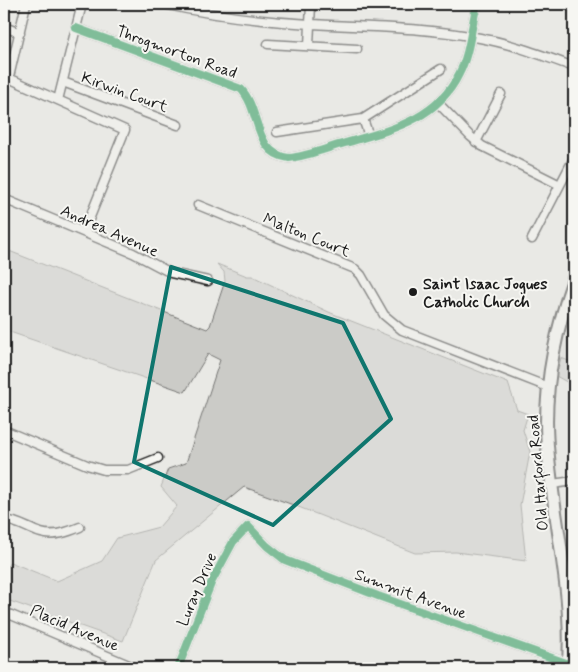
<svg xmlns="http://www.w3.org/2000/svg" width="578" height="672" viewBox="0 0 578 672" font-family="Mynerve,sans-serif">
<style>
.built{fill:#dadad6}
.green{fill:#cbcbc7;stroke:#747472}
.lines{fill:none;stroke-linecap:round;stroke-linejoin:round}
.street-casing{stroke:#1c1c1c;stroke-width:11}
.secondary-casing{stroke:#1c1c1c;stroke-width:15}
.street{stroke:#f6f6f2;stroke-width:8}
.secondary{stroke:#f6f6f2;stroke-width:11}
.cycleway-casing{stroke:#f6f6f2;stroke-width:11}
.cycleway{stroke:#00873e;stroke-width:8}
.marked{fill:none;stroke:#0f766e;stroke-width:4;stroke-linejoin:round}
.poi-dot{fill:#1c1c1c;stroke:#f6f6f2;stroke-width:2}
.labels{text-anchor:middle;stroke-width:4;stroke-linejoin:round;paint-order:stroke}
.street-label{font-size:16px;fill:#1c1c1c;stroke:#f6f6f2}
.poi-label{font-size:16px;font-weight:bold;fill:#1c1c1c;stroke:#f6f6f2;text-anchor:start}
</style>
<rect width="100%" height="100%" fill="#e9e9e5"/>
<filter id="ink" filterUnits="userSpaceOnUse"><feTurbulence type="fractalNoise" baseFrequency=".02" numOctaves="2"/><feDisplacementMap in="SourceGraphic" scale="10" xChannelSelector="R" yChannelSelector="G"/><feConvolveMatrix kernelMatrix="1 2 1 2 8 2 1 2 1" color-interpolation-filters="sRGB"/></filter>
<g filter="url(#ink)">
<!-- built -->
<path class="built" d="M 574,307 L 574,363 L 561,358 Z"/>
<!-- green -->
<path class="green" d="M 4,249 L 207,329 L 210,326 L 225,281 L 224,272 L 217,264 L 247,276 L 252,276 L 331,313 L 508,383 L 517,410 L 528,414 L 523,430 L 530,452 L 520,505 L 526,561 L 456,552 L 415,553 L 296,506 L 244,487 L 156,560 L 123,641 L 4,599 L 4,573 L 10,562 L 57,581 L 102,561 L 117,538 L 159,527 L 177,506 L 161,487 L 168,469 L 186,463 L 220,360 L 208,354 L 185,392 L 4,330 Z
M 561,358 L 574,363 L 574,386 L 556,376 Z"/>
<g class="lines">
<!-- street casing -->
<g class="street-casing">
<path id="street" d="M 163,4 C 211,15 261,21 310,24 C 367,27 424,27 480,38 C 513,44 544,56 574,67
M 4,27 L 20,33
M 76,28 L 241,89 C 261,110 253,154 289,158 C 308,156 327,148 345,143 C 390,130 437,120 459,74 C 470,53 471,27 477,4
M 268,44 L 357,49
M 309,46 L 311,4
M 4,76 L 125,130 L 84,232
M 9,77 L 26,4
M 63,82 L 178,125
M 58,100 L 82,4
M 438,103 L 470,136 L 482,146 L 560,185
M 363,119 L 369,136
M 277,132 L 363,119 L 441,69
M 476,142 L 501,94
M 4,199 L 133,253 L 171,273 L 208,281
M 198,205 L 355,269 L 361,275 L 384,315 L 402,330 L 548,387
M 532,239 L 574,158
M 4,430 L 87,465 L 104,470 L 128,470 L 158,458
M 552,484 L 574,481
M 4,520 C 18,521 28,529 41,533 C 54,537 68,532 80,527
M 4,612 L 136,668
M 178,668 L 212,581 L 233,542 L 248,526 L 267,546 L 285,560 L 378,596 L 569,664"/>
</g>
<!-- secondary casing -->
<g class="secondary-casing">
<path id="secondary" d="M 568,668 C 575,594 551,513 547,438 C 544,383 556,329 574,278"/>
</g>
<!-- street -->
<use href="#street" class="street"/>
<!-- secondary -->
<use href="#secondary" class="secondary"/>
<!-- cycleway casing -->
<g class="cycleway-casing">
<path id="cycleway" d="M 76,28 L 241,89 C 261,110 253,154 289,158 C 308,156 327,148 345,143 C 390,130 437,120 459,74 C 470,53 471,27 477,4
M 178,668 L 212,581 L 233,542 L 248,526 L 267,546 L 285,560 L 378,596 L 569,664 L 574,668"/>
</g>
<!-- cycleway -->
<use href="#cycleway" class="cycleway"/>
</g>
</g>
<!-- marked area -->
<path d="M0 0H578V672H0ZM 171,267 L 343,323 L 391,419 L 273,525 L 134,462 Z" fill="#e9e9e5" fill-opacity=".55" fill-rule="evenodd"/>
<path class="marked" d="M 171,267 L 343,323 L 391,419 L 273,525 L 134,462 Z"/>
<!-- markers -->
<circle class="poi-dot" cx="413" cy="292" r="5"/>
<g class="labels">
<!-- street labels -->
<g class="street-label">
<text transform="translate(177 51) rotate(20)" y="6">Throgmorton Road</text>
<text transform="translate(125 91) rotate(20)" y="6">Kirwin Court</text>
<text transform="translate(110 230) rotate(24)" y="6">Andrea Avenue</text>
<text transform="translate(307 234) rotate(22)" y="6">Malton Court</text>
<text transform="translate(537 473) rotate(-95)" y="6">Old Harford Road</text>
<text transform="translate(196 589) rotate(-67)" y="6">Luray Drive</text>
<text transform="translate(411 593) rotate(20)" y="6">Summit Avenue</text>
<text transform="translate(75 627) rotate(23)" y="6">Placid Avenue</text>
</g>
<!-- poi labels -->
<g class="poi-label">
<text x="423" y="289">Saint Isaac Jogues<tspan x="423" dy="18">Catholic Church</tspan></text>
</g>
</g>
<!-- margin -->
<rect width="578" height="672" fill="none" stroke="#f6f6f2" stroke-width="20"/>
<rect x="10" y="10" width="558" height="652" fill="none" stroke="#1c1c1c" stroke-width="2" filter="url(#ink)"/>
</svg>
